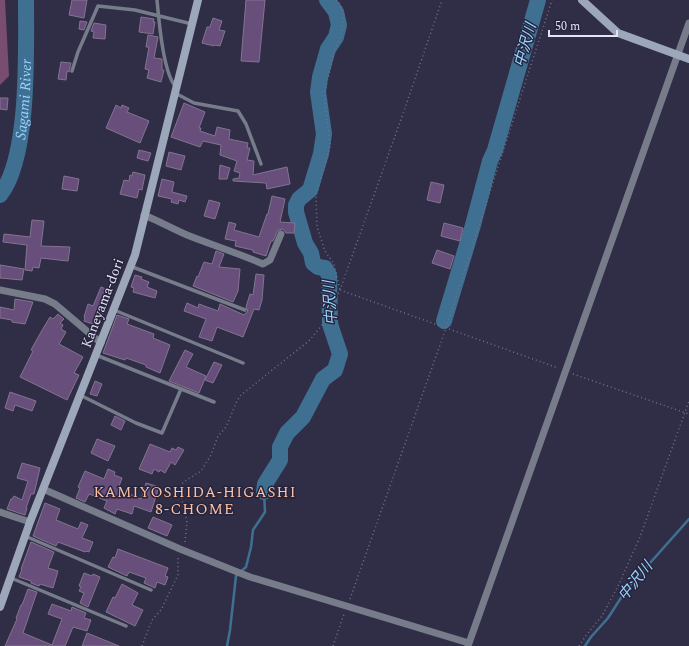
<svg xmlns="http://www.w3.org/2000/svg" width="689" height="646" viewBox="0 0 689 646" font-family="Spectral,'Noto Sans JP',serif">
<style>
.forest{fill:#784d70}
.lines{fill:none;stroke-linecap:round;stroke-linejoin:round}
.stream{stroke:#3f7092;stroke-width:2.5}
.river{stroke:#3f7092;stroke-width:16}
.building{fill:#684e7a;stroke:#83748f}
.path{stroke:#737187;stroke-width:1.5;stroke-dasharray:1 3;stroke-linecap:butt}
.lane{stroke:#767c89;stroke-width:3.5}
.street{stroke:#767c89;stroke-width:7}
.secondary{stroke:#9da7ba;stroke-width:8}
.labels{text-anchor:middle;stroke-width:3;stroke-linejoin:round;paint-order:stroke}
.street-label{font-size:14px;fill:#e5e4f5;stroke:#26243c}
.water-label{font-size:15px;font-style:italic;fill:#9ad4ff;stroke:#26243c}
.neighbourhood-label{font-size:15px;letter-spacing:1px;fill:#fec0a6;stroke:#26243c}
</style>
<rect width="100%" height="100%" fill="#302e47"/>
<!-- forest -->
<path class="forest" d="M 0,0 L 5,0 L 9,76 L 0,85 Z"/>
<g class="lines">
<!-- stream -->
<path class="stream" d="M 227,646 L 230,630 L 236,576 L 246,567 L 251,547 L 253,530 L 265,512 L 264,492
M 585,646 L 591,637 L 608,618 L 626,590 L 689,519"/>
<!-- river -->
<g class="river">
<path id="s1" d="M 0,195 C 30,158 26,48 26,0"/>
<path d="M 444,321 L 473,225 L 490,161 L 495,150 L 538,0"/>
<path d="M 264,492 L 265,484 L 280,460 L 280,447 L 287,433 L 303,417 L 323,379 L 335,370 L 340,354 L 330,324 L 329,275 L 325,268 L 318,267 L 313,263 L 311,253 L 305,243 L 296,212 L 296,205 L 299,199 L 310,190 L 321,154 L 324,134 L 318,92 L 320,77 L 328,49 L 336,37 L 339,25 L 336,12 L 327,0"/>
</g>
</g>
<!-- building -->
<path class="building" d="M 72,0 L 87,0 L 84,18 L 69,15 Z
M 246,0 L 265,0 L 259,62 L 241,61 Z
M 141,17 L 154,19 L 153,22 L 155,22 L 153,34 L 139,32 Z
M 213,18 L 222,21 L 219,30 L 225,31 L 220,46 L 215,45 L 214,46 L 202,43 L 207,27 L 210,27 Z
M 80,21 L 87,22 L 84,30 L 79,29 Z
M 94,23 L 106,25 L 105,39 L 93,38 L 94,32 L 91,31 Z
M 148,35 L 158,37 L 154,58 L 162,59 L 162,70 L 164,70 L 161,82 L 147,78 L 149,70 L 145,69 L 149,47 L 146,47 Z
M 61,62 L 71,63 L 69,72 L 67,71 L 66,80 L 58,79 Z
M 0,98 L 8,98 L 7,110 L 0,109 Z
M 184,103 L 205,112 L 199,128 L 201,128 L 200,131 L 215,136 L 217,127 L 230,130 L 229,139 L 248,143 L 247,148 L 250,148 L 247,160 L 254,161 L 253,175 L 287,167 L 290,184 L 267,189 L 266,183 L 233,181 L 233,179 L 239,178 L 240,173 L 234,171 L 237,161 L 220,155 L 221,145 L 203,141 L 200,147 L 171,137 Z
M 116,105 L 121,108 L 122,105 L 129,108 L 127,112 L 149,121 L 140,143 L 106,128 Z
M 139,150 L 151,153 L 148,161 L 137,158 Z
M 169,152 L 185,156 L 181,170 L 166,166 Z
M 220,165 L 230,168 L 227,179 L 219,179 Z
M 133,172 L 145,175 L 142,190 L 139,189 L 137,198 L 120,194 L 124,180 L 129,181 L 130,175 L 132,176 Z
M 64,176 L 79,179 L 77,191 L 62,189 Z
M 162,179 L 174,182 L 172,192 L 187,196 L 185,202 L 179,200 L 178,204 L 171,202 L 172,199 L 158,196 Z
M 431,182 L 444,185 L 440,203 L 427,200 Z
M 272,196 L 285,199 L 280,222 L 295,223 L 294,233 L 286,233 L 283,229 L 278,230 L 273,241 L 271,241 L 266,256 L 253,252 L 253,250 L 235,246 L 236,241 L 225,239 L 229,222 L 236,224 L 234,230 L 259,237 L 267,214 L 268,214 Z
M 209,200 L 220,203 L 215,219 L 204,216 Z
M 32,220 L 44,221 L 41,246 L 70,247 L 68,261 L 41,258 L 39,268 L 33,267 L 32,271 L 25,270 L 27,245 L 3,242 L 4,234 L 30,237 Z
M 444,223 L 463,228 L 460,241 L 441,236 Z
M 437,250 L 454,256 L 450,269 L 432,263 Z
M 216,251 L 224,254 L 219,267 L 240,269 L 238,291 L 233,302 L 193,286 L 197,276 L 198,277 L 204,262 L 212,264 Z
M 0,265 L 24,269 L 22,280 L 0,278 Z
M 256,274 L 264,275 L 262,300 L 259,310 L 254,309 L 243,337 L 217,327 L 212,341 L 199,337 L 206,319 L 184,311 L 187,303 L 198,308 L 199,304 L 218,311 L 220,304 L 244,315 L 248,311 L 246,307 L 250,294 L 253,295 Z
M 135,275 L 142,277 L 141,279 L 149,282 L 147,287 L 157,291 L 155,298 L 133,292 L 134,288 L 131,287 Z
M 101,287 L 111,291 L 108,298 L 104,297 L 98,311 L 103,313 L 98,326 L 84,321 L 85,318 L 84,317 L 88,304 L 93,306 Z
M 15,299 L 33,302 L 25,324 L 12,322 L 12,320 L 0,318 L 0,307 L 14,310 Z
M 58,314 L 64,319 L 60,323 L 63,325 L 61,329 L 66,332 L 59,344 L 83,357 L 74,373 L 79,375 L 67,400 L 20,377 L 33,351 L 31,350 L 41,332 L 50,317 L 53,319 Z
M 117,315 L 129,319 L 127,324 L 154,334 L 153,338 L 170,345 L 160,373 L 146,367 L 146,365 L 126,358 L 125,360 L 103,353 Z
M 185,350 L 193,354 L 186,367 L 206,376 L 199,393 L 169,381 Z
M 214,362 L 222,365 L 213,383 L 205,380 Z
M 95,381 L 102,384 L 97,396 L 90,394 Z
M 10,392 L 36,401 L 32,411 L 15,405 L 13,411 L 5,408 Z
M 115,416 L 125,421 L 121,430 L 111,425 Z
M 97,439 L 115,446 L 108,461 L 91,453 Z
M 150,444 L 170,452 L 172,448 L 176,450 L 178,447 L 184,450 L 175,465 L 171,462 L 165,473 L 160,470 L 159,472 L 154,469 L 152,474 L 139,469 Z
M 22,463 L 40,468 L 34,494 L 31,494 L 26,508 L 27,508 L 25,515 L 7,509 L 11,499 L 12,499 L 14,496 L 22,500 L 28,481 L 17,478 Z
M 108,469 L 115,472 L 114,475 L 122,478 L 118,489 L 141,499 L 146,483 L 159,487 L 151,512 L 134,506 L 132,514 L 117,509 L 115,514 L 104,508 L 107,501 L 89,494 L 85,502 L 76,498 L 80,488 L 78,487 L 85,471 L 104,479 Z
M 45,503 L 60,509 L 56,520 L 78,529 L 81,522 L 88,525 L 82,538 L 93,542 L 89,552 L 86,551 L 85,552 L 58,542 L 56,546 L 33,536 Z
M 153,517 L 172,525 L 167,536 L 148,528 Z
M 31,542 L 54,552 L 48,568 L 58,571 L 53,588 L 40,584 L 39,586 L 31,583 L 31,581 L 19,577 L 22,569 L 21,569 Z
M 118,549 L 168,568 L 165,576 L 168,577 L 165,585 L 157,582 L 155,588 L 144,583 L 146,578 L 129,572 L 127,576 L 108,567 L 113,557 L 115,558 Z
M 84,573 L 92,576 L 93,574 L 100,577 L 88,607 L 80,603 L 84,593 L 79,591 L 81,587 L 79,586 Z
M 122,584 L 138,593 L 132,605 L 143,610 L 135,626 L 106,612 L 113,597 L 115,598 Z
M 28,589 L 37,592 L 23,633 L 52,645 L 62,619 L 48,614 L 52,604 L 71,611 L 72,607 L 86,613 L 84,618 L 91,620 L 87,631 L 73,627 L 65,646 L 5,646 L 17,619 L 16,618 L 21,605 L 22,605 Z
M 87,633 L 119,646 L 82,646 Z"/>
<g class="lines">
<!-- path -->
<path class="path" d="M 336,0 L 339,3 L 344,15 L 340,39 L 335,49 L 325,91 L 325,105 L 330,146 L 316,196 L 317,227 L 325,251 L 334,264 L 340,290
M 340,290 L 558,368
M 573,374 L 689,414
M 185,542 L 187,522 L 180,491 L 181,485 L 185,481 L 201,471 L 211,455 L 218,436 L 226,427 L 237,401 L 241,395 L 310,340 L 329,316 L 340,290 L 405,108 L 442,0
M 350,599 L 446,328 L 552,0
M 142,646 L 152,620 L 161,610 L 178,575 L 178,557
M 333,646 L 344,614
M 579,646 L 587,634 L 602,616 L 619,584 L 640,537 L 689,401"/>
<!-- lane -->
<path class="lane" d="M 157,0 C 159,21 163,71 175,86
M 72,71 L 78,52 L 98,6 L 135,10 L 192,24
M 175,93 L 194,103 L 238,111 L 246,124 L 261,164
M 130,266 L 245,310
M 114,310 L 243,363
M 96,355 L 214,402
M 80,395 L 136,423 L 162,433 L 181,389
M 25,536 L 151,590
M 11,578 L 126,626"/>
<!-- street -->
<path class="street" d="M 144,215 C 159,221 173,229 187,235 C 212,245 238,253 263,264 L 270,260 L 281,234
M 0,290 L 45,299 L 55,304 L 101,343
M 43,489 L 180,549 L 250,577 L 469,643
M 0,512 L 30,522
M 468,646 L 689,23"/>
<!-- secondary -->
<path class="secondary" d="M 582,0 L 618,33 L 689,59
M 0,607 L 30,522 L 135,255 L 198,0"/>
</g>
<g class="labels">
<!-- street labels -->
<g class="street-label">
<text transform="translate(102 303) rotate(-69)" y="5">Kaneyama-dori</text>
</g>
<!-- water labels -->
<g class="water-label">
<text transform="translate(525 45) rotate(-74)" y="5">中沢川</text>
<text dy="5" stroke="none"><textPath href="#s1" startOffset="100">Sagami River</textPath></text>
<text transform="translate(330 303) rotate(-94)" y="5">中沢川</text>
<text transform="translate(635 581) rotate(-51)" y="5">中沢川</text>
</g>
<!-- neighbourhood labels -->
<g class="neighbourhood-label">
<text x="195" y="497">KAMIYOSHIDA-HIGASHI<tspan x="195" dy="17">8-CHOME</tspan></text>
</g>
</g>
<!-- scale -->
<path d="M549 30v6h68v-6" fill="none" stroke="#e5e4f5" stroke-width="2"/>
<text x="555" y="30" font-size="12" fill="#e5e4f5" stroke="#26243c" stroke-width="3" paint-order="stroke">50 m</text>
</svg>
